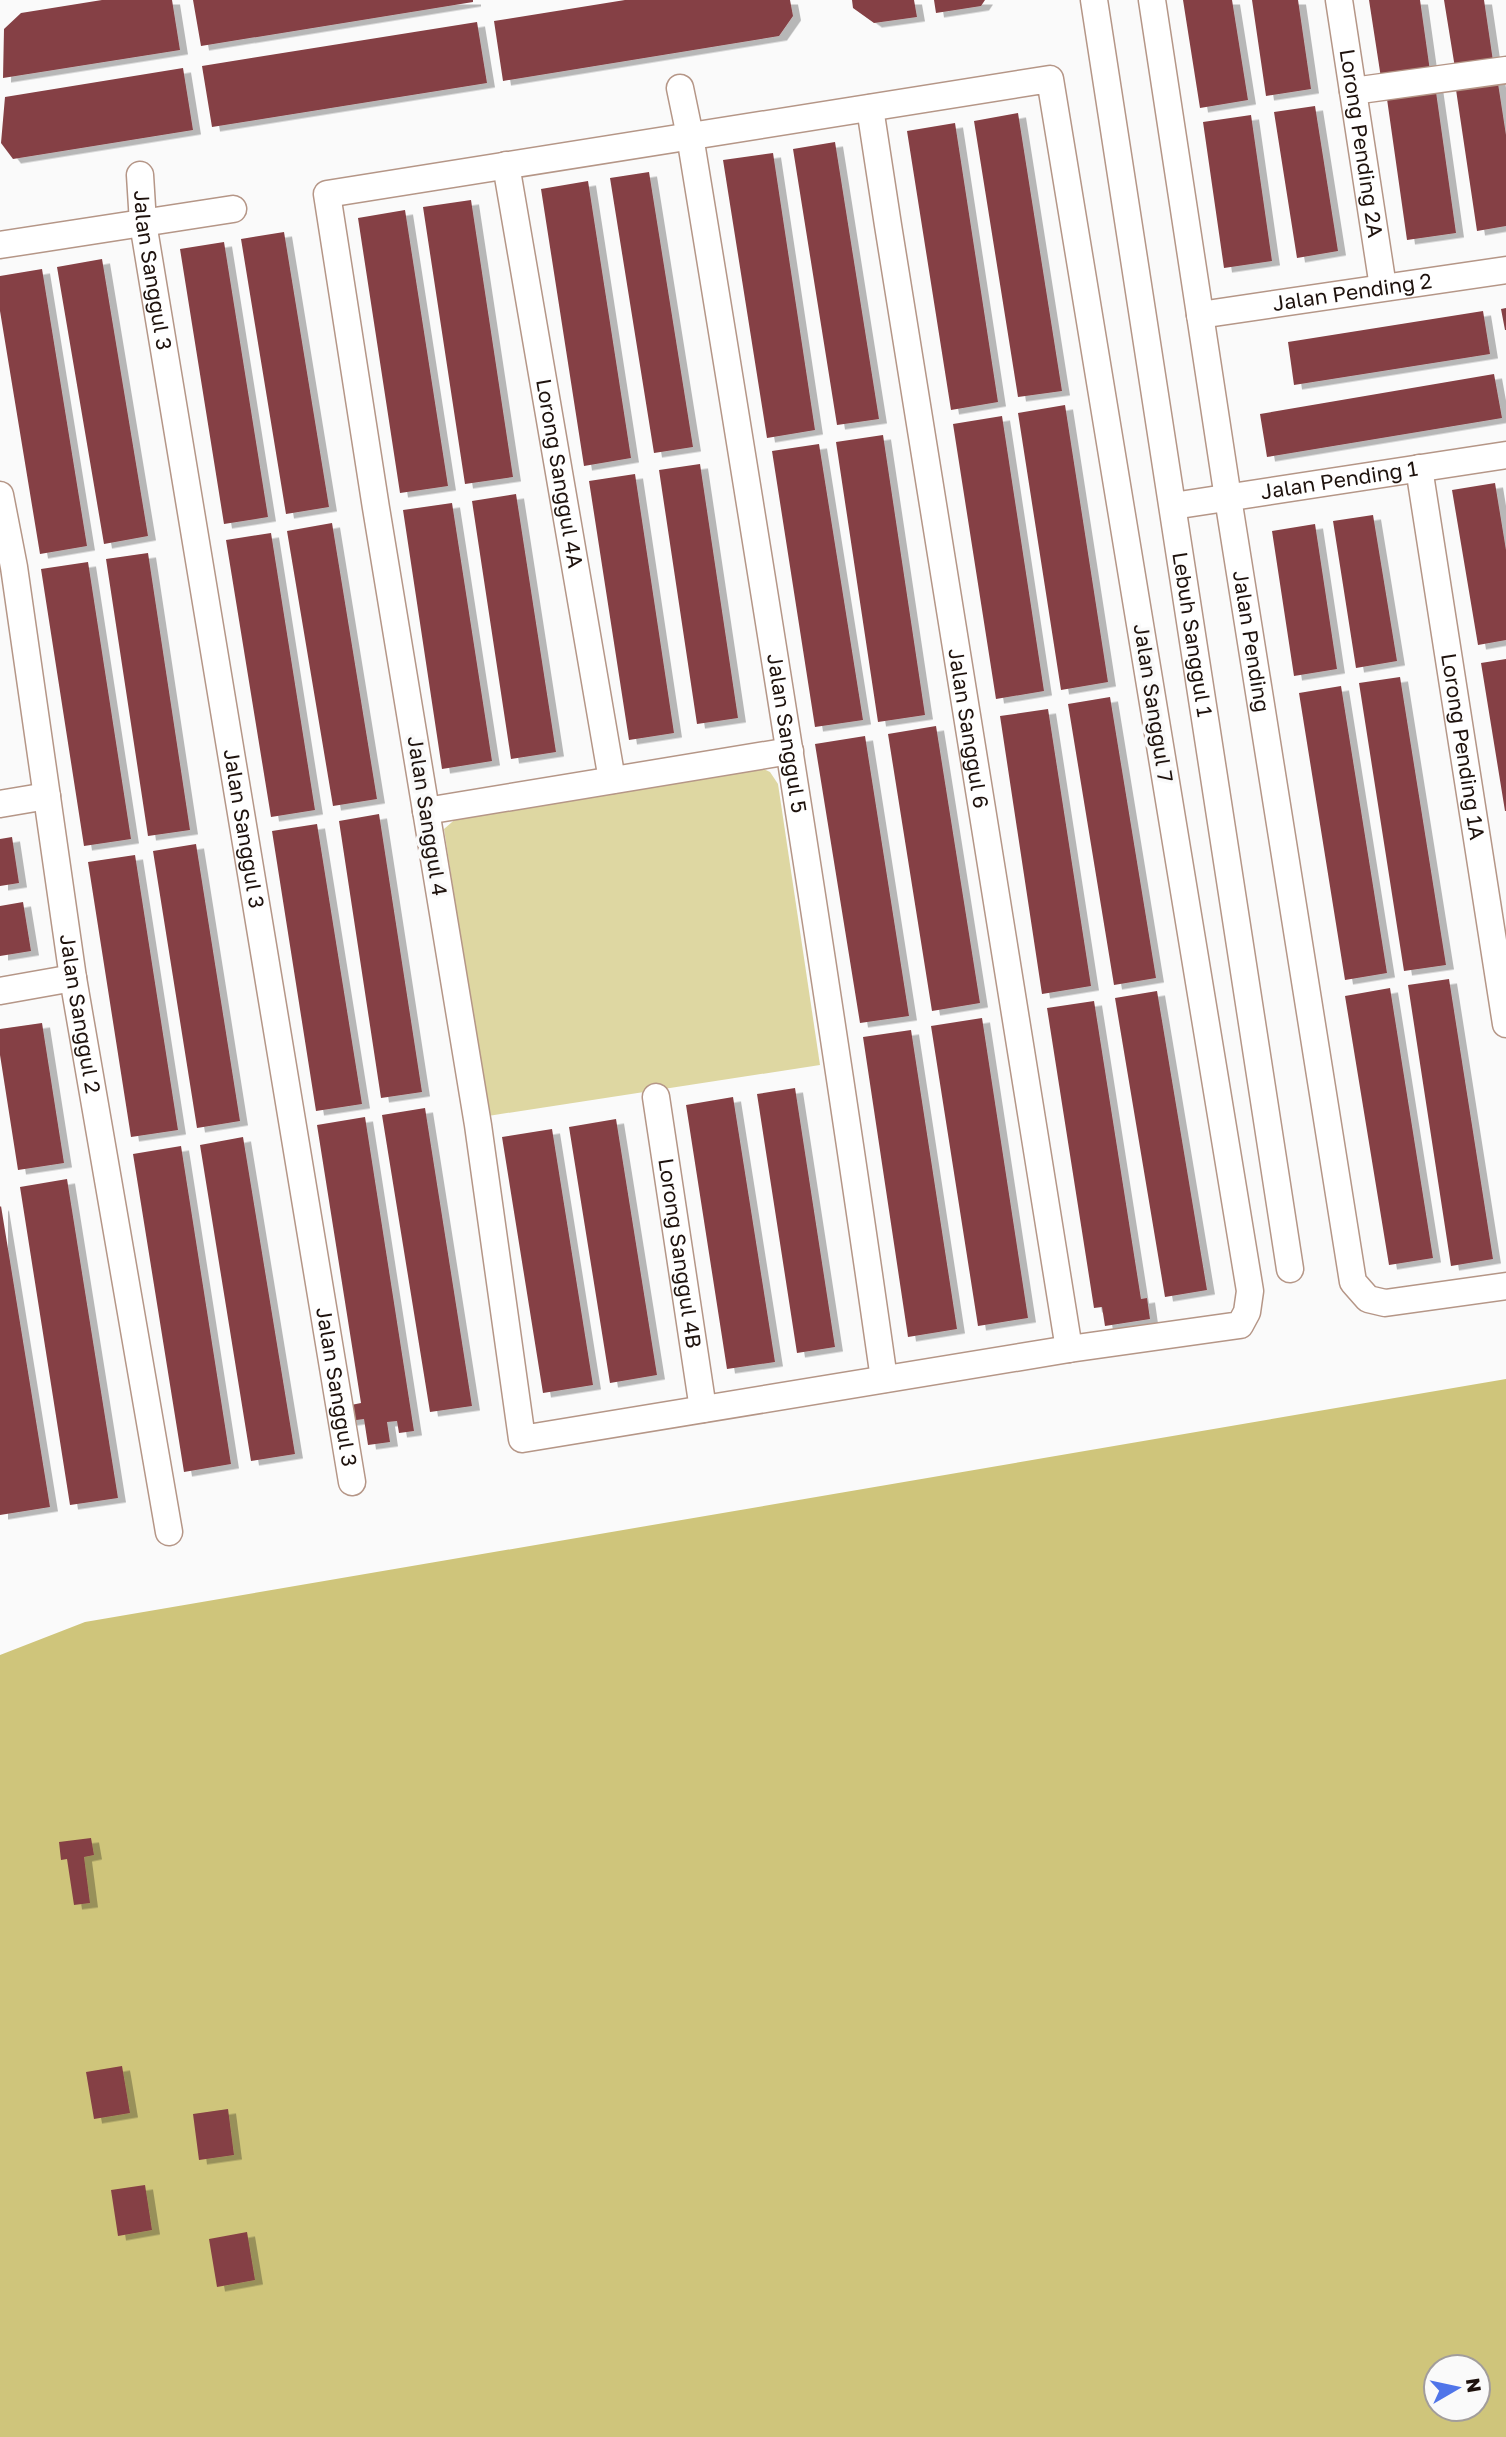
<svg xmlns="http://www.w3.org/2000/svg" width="1506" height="2437" viewBox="0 0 1506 2437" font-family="'Golos Text',sans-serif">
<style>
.green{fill:#ded7a2}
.forest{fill:#cfc57b;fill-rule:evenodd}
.building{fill:#854044;filter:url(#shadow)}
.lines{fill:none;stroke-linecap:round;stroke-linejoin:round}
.minor-casing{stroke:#b59687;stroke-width:29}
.minor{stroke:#fff;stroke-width:26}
.labels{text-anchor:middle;stroke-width:7;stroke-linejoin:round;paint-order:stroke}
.street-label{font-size:21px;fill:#1e120d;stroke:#fafafa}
</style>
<defs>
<filter id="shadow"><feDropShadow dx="8" dy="4.5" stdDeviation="0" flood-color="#0004"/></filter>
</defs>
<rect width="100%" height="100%" fill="#fafafa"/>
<!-- green -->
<path class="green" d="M 755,765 L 770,772 L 778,784 L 820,1065 L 488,1116 L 444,829 L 459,816 Z"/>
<!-- forest -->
<path class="forest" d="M 1506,1379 L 1506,2437 L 0,2437 L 0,1655 L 85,1622 ZM 1436,2367 L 1478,2367 L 1478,2409 L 1436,2409 Z"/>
<!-- building -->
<path class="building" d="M 102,0 L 172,0 L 180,50 L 3,78 L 4,29 L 21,13 Z
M 193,0 L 473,0 L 473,2 L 201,46 Z
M 625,0 L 790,0 L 793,16 L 779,36 L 503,81 L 494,21 Z
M 852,0 L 914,0 L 917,17 L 874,23 L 853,8 Z
M 934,0 L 985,0 L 981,6 L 936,13 Z
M 1183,0 L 1232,0 L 1248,100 L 1200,108 Z
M 1252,0 L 1298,0 L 1311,89 L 1266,96 Z
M 1369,0 L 1420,0 L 1430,71 L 1381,78 Z
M 1444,0 L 1484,0 L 1493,61 L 1455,68 Z
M 477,22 L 487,83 L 212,127 L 202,66 Z
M 183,68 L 193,130 L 13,159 L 1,143 L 5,97 Z
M 1497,77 L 1506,135 L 1506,226 L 1477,231 L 1455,83 Z
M 1435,85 L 1456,233 L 1407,240 L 1386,92 Z
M 1315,106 L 1338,251 L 1297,258 L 1274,112 Z
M 1018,113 L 1062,391 L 1018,397 L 974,121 Z
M 1251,115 L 1272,261 L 1224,268 L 1203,122 Z
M 955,123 L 998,402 L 951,410 L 907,131 Z
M 835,142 L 879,419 L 837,425 L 793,149 Z
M 773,153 L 815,430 L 767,438 L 723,160 Z
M 649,172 L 693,447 L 654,453 L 610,178 Z
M 588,181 L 631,458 L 584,466 L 541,189 Z
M 471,200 L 513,477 L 465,484 L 423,207 Z
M 405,210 L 448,486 L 400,493 L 358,218 Z
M 284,232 L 329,507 L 286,514 L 241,239 Z
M 224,242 L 268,517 L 224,524 L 180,249 Z
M 102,259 L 148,536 L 104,544 L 57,267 Z
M 42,269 L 87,546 L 40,554 L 0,311 L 0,276 Z
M 1506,308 L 1506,330 L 1505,330 L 1501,309 Z
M 1483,311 L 1490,354 L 1294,385 L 1288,342 Z
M 1494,374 L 1502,418 L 1267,457 L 1260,414 Z
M 1065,405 L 1108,682 L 1061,690 L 1018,413 Z
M 1002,416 L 1044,691 L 996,699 L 953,424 Z
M 883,435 L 925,715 L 878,722 L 836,442 Z
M 819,444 L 863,720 L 815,727 L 772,451 Z
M 700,464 L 738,718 L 697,724 L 659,470 Z
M 635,474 L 674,733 L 629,740 L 589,481 Z
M 1495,483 L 1506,550 L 1506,640 L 1478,645 L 1452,490 Z
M 516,494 L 556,752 L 511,759 L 472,501 Z
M 452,503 L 492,761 L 442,769 L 403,510 Z
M 1373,515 L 1397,661 L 1356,668 L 1333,521 Z
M 332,523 L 377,799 L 333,806 L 287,531 Z
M 1315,524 L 1337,669 L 1294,676 L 1272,531 Z
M 271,533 L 315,810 L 271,817 L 226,540 Z
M 148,553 L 190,830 L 148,836 L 106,559 Z
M 88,562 L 131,839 L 84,846 L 41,569 Z
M 1506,659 L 1506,811 L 1505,811 L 1481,663 Z
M 1400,677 L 1446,965 L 1404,971 L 1359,683 Z
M 1341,686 L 1387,973 L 1345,980 L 1299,693 Z
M 1110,697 L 1156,978 L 1114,985 L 1068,704 Z
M 1048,709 L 1091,986 L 1042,994 L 1000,716 Z
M 936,726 L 980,1003 L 932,1011 L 888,734 Z
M 865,736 L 909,1016 L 860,1023 L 815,744 Z
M 379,814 L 422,1092 L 381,1098 L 339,821 Z
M 317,824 L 362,1104 L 316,1111 L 272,831 Z
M 12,837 L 19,883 L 0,886 L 0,839 Z
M 196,844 L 240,1121 L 197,1128 L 153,851 Z
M 135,855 L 178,1130 L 131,1137 L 88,862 Z
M 23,902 L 31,951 L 0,956 L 0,906 Z
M 1449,979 L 1493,1259 L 1451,1266 L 1408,985 Z
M 1390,988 L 1433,1258 L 1389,1265 L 1345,996 Z
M 1157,991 L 1207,1290 L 1165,1297 L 1115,998 Z
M 1094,1001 L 1141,1299 L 1147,1298 L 1150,1319 L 1105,1326 L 1102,1307 L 1094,1308 L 1047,1008 Z
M 982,1018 L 1028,1318 L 978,1326 L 931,1026 Z
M 42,1023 L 64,1163 L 18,1170 L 0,1055 L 0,1029 Z
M 911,1030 L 957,1329 L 908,1337 L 863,1037 Z
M 795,1088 L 835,1347 L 797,1353 L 757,1094 Z
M 733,1097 L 775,1362 L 727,1369 L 686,1105 Z
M 425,1108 L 472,1406 L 430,1412 L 382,1115 Z
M 365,1117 L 414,1431 L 399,1433 L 397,1421 L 387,1422 L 390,1442 L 368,1445 L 364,1419 L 349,1421 L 346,1406 L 361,1403 L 317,1125 Z
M 616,1119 L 657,1375 L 610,1383 L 569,1127 Z
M 552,1129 L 593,1385 L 543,1393 L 502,1137 Z
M 243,1137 L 295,1454 L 251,1461 L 200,1145 Z
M 181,1146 L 231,1464 L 184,1472 L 133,1154 Z
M 67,1179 L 118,1498 L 70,1505 L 20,1187 Z
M 1,1206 L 50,1507 L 0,1515 L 0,1207 Z
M 91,1838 L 94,1855 L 84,1857 L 90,1903 L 74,1905 L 67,1859 L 61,1860 L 59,1842 Z
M 122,2066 L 130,2113 L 94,2119 L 86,2072 Z
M 228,2109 L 234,2155 L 199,2160 L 193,2114 Z
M 145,2185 L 152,2230 L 118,2236 L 111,2190 Z
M 247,2232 L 255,2280 L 217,2287 L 209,2239 Z"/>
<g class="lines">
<!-- minor casing -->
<g class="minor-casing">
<g id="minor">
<path id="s1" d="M 1094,0 L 1290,1269"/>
<path id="s2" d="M 1152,0 L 1228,498 L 1353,1282 L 1368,1299 L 1385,1303 L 1506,1286"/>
<path id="s3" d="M 1339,0 L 1383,287"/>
<path d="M 1050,79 L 1250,1291 L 1247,1312 L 1240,1325 L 1069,1349 L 522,1439 L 478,1125 L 376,508 L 327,194 Z"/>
<path id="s4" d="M 680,88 L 690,136 C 758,550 825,964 884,1379"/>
<path d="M 1353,91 L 1506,70"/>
<path id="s5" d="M 870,108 C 933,522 1002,935 1069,1349"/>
<path id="s6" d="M 506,165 L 612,780"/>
<path id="s7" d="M 140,175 L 143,223 L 352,1482"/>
<path d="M 0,245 L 233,209"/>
<path id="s8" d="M 1200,315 L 1506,270"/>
<path id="s9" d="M 1419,468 L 1506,1024"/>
<path id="s10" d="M 0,495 L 14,567 L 73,978 L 169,1532"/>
<path id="s11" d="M 1173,506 L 1506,455"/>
<path d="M 0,804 L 47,796"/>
<path d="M 426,811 L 790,751"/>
<path d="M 0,991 L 73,978"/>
<path id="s12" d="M 656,1097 L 703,1409"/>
</g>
</g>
<!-- minor -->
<use href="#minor" class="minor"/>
</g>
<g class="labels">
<!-- street labels -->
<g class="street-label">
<text dy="7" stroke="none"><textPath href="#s3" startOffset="145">Lorong Pending 2A</textPath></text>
<text dy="7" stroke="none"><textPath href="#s7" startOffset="96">Jalan Sanggul 3</textPath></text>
<text dy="7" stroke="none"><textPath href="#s8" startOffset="154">Jalan Pending 2</textPath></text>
<text dy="7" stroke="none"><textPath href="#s6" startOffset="313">Lorong Sanggul 4A</textPath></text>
<text dy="7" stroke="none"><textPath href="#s11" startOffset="168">Jalan Pending 1</textPath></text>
<text dy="7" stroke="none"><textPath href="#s1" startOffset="642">Lebuh Sanggul 1</textPath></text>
<text dy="7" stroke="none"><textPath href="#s2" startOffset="649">Jalan Pending</textPath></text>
<text transform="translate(1153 703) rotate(81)" y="7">Jalan Sanggul 7</text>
<text dy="7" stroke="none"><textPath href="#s5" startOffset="628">Jalan Sanggul 6</textPath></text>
<text dy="7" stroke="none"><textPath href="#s4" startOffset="654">Jalan Sanggul 5</textPath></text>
<text dy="7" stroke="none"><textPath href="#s9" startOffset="282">Lorong Pending 1A</textPath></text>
<text transform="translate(427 816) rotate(81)" y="7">Jalan Sanggul 4</text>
<text dy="7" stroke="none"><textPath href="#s7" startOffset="662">Jalan Sanggul 3</textPath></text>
<text dy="7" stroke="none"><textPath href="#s10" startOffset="525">Jalan Sanggul 2</textPath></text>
<text dy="7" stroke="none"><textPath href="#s12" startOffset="158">Lorong Sanggul 4B</textPath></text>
<text dy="7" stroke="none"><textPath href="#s7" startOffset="1228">Jalan Sanggul 3</textPath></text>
</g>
</g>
<!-- north arrow -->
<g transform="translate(1457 2388) rotate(81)"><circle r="33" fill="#fafafa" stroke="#a29d9b" stroke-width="2"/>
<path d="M0-5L12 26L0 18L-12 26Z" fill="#5075e9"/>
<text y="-10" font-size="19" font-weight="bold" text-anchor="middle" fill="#1e120d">N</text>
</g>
</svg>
